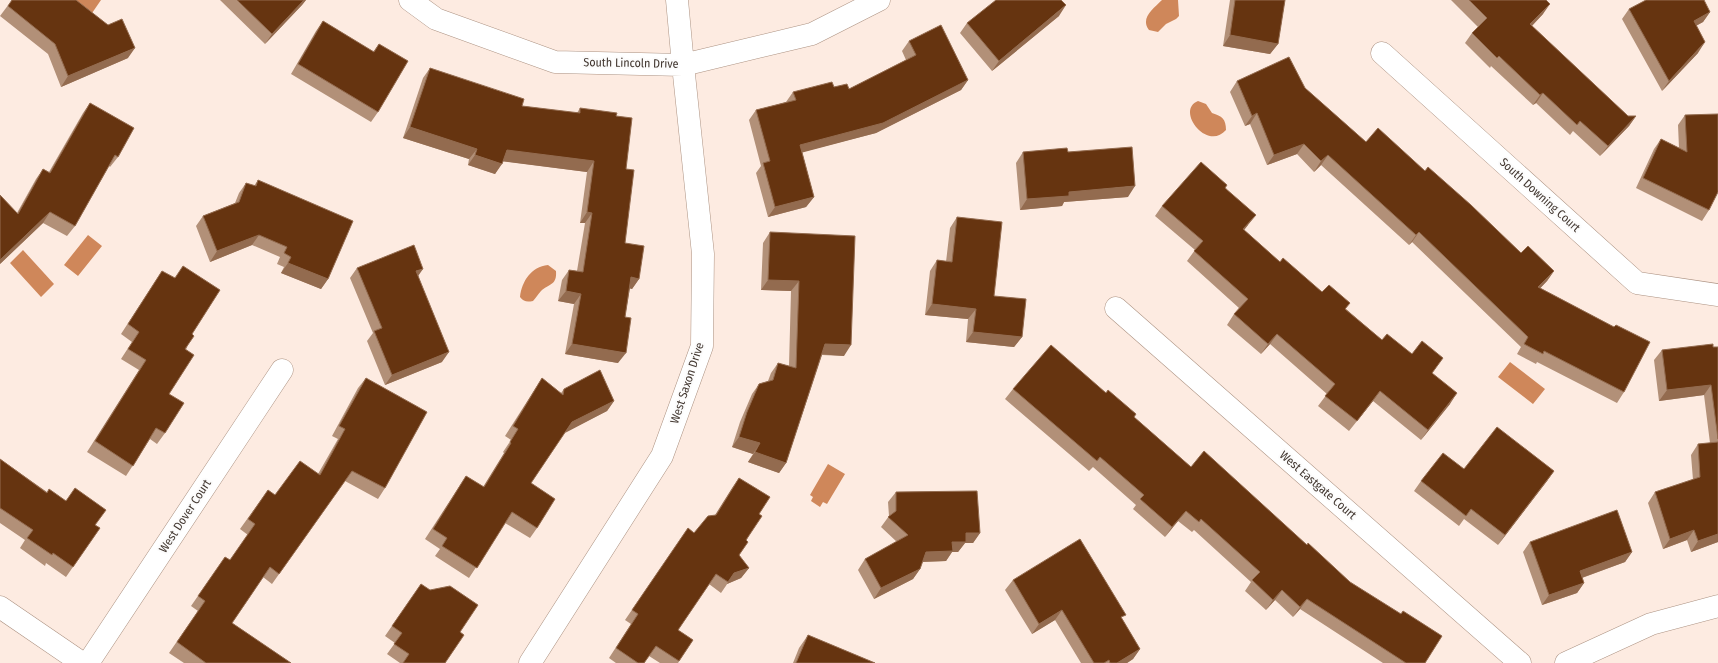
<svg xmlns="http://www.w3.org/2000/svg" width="1718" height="663" viewBox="0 0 1718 663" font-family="'Fira Sans Condensed',sans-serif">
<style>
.water{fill:#cf875a}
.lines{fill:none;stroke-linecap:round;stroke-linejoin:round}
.minor-casing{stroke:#ac9282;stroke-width:23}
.minor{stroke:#fff;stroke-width:22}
.wall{fill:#b29078}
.shaded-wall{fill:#936b4f}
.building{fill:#663410;stroke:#936b4f}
.labels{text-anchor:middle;stroke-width:4;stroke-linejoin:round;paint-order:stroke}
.street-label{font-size:12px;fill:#433831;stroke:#fcfcfc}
</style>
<rect width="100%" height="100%" fill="#fdebe1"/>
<!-- water -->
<path class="water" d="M 68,0 L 101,0 L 90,16 Z
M 1162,0 L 1178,0 L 1179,16 L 1176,19 L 1166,24 L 1158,32 L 1149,30 C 1140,18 1153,9 1162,0 Z
M 1198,101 L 1206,104 L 1212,113 C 1222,116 1226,119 1226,130 C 1207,152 1175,110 1198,101 Z
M 88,235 L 102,246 L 78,276 L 64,265 Z
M 23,250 L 54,284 L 41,297 L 10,263 Z
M 548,265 L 556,271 C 557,286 549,283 541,291 C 538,294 536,298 533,301 C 527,302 524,302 520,297 C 522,281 531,267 548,265 Z
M 1510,362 L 1545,389 L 1533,404 L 1498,377 Z
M 828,464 L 845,474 L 827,504 L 823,502 L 820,507 L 811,501 L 813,497 L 810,495 Z"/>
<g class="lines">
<!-- minor casing -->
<g class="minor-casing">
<path id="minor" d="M 410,0 L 436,19 L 555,62 L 683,65 L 812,34 L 879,0
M 1382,53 L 1637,283 L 1718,295
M 1116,308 L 1520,663
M 0,607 L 82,663
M 88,663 L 282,370
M 530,663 L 662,456 L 702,346 L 703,254 L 683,65 L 677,0
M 1566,663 L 1651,624 L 1718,606"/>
</g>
<!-- minor -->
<use href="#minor" class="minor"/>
</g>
<!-- wall -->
<path class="wall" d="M 12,0 L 128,58 L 61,87 L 48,54 L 0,16 Z
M 220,0 L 306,0 L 302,5 L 265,44 Z
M 1230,0 L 1285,0 L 1278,44 L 1270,54 L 1223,46 Z
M 1451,0 L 1546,0 L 1543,14 L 1532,26 L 1628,116 L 1636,116 L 1629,126 L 1600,156 L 1573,131 L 1570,135 L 1536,103 L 1533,105 L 1491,66 L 1490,68 L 1465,43 L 1472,33 L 1478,27 Z
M 1629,9 L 1710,12 L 1703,22 L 1696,26 L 1698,53 L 1662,91 L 1622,19 Z
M 1059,16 L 992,71 L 960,33 L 967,23 Z
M 323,21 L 373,52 L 379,44 L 378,112 L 371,122 L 291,74 L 316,31 Z
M 909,41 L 968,80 L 961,90 L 876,133 L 802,152 L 814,197 L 806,207 L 768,217 L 756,173 L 761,166 L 749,120 L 756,110 L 786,102 L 793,92 L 834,87 L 849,89 L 906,60 L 902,51 Z
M 430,68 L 522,106 L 577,113 L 580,108 L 616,116 L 626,169 L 625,243 L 639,279 L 632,289 L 630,288 L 625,317 L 618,363 L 565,354 L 574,304 L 558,301 L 562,280 L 569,270 L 577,271 L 585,223 L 580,223 L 587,172 L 503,161 L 495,174 L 468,165 L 469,159 L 403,138 L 423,78 Z
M 1237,81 L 1305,88 L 1366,142 L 1425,171 L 1521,253 L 1554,271 L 1547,281 L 1540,288 L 1614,327 L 1616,325 L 1624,392 L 1617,403 L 1537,362 L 1536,364 L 1517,354 L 1521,347 L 1412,242 L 1409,245 L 1321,165 L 1314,172 L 1297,154 L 1267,165 L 1250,124 L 1245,126 L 1230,92 Z
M 90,103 L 118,157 L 110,167 L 109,166 L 75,226 L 67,236 L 43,223 L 0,264 L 17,213 L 36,179 L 43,169 L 49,172 L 83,113 Z
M 1685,115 L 1709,210 L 1702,221 L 1636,188 L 1654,149 L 1661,139 L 1679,148 L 1678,125 Z
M 1023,152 L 1068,152 L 1128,197 L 1064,202 L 1062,206 L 1020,210 L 1016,163 Z
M 258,180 L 328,279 L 321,289 L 281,273 L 284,267 L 277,264 L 280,257 L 252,245 L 210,262 L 196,226 L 203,216 L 235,203 L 239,193 L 246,183 L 254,186 Z
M 1226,188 L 1248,225 L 1244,230 L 1280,262 L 1346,309 L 1382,340 L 1412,354 L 1436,368 L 1432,373 L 1450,404 L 1421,440 L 1373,401 L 1349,431 L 1318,406 L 1327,394 L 1270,344 L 1261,354 L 1227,325 L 1234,314 L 1239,308 L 1187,261 L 1195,250 L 1155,216 L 1162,206 Z
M 957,217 L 994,296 L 1022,337 L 1014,347 L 966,342 L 968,319 L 925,315 L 930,271 L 937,260 L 946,262 L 950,228 Z
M 770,232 L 844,356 L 822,355 L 786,463 L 779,473 L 748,462 L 753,454 L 732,447 L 740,422 L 752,394 L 759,384 L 768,381 L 771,373 L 778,363 L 789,366 L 791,291 L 761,290 L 763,243 Z
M 357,268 L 418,275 L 442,362 L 385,385 L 367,341 L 373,333 L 350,278 Z
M 162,271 L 192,334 L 169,394 L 165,433 L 157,444 L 150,439 L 126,476 L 87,452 L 139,370 L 121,359 L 132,342 L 121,334 Z
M 1713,347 L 1718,347 L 1718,542 L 1691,552 L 1687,540 L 1663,549 L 1648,503 L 1655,492 L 1693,480 L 1691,455 L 1698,444 L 1710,443 L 1704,395 L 1659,401 L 1654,360 L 1662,350 Z
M 366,378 L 385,488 L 378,499 L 345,481 L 272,584 L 263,577 L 232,623 L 291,663 L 184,663 L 169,653 L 198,611 L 191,606 L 225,557 L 230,560 L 248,535 L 240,529 L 268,490 L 275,495 L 318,474 L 338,439 L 332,436 L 358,388 Z
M 542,378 L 561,393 L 564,389 L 614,401 L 607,411 L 565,432 L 531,483 L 537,528 L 530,538 L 505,523 L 469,578 L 435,556 L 440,549 L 425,539 L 466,476 L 483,487 L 504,453 L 503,452 L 511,440 L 505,436 L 535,389 Z
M 1013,389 L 1134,417 L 1191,467 L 1425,663 L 1383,663 L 1300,609 L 1293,617 L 1275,600 L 1266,610 L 1245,591 L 1251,582 L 1194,530 L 1192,532 L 1178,521 L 1165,537 L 1133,509 L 1136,505 L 1093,467 L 1089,471 L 1005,399 Z
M 0,459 L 47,492 L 66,501 L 95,525 L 100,528 L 66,577 L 46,563 L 45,566 L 20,548 L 25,540 L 0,523 Z
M 1464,469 L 1554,471 L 1547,481 L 1498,545 L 1464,519 L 1459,526 L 1414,491 L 1421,481 Z
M 739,478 L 759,514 L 739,556 L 749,568 L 741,578 L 727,584 L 721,593 L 709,584 L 678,630 L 693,640 L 678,663 L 660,663 L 649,656 L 644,663 L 616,663 L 609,658 L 631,624 L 625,620 L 688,528 L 694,533 L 715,515 L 732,488 Z
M 896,492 L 980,533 L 973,543 L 965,543 L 958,552 L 952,552 L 946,561 L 922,562 L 920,569 L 913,579 L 874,599 L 858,570 L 865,559 L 897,542 L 881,527 L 889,516 L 888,502 Z
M 1530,542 L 1632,552 L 1625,562 L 1582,578 L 1584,583 L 1577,593 L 1542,605 L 1523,552 Z
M 1013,580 L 1122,619 L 1140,649 L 1133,659 L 1127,663 L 1081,663 L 1055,620 L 1032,634 L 1005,590 Z
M 421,584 L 460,632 L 445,663 L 400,663 L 387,654 L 395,643 L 385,636 Z
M 808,635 L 875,663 L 793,663 L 799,648 Z"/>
<!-- shaded-wall -->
<path class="shaded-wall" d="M 304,0 L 306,0 L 302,5 L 265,44 L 272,34 Z
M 1550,4 L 1543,14 L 1523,35 L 1530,24 Z
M 1066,5 L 1059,16 L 992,71 L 999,61 Z
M 1710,12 L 1703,22 L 1686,31 L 1694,21 Z
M 1230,35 L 1278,44 L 1270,54 L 1223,46 Z
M 1705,42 L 1698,53 L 1662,91 L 1669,81 Z
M 135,48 L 128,58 L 61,87 L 68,76 Z
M 968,80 L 961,90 L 876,133 L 793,155 L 800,145 Z
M 1543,93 L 1536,103 L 1533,105 L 1540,95 Z
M 1257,113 L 1250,124 L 1245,126 L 1252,116 Z
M 1636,116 L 1629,126 L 1600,156 L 1608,146 Z
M 410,127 L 477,149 L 469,159 L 403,138 Z
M 1304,144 L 1297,154 L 1267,165 L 1274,155 Z
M 507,150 L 594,161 L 587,172 L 500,161 Z
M 475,155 L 502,164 L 495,174 L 468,165 Z
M 1328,155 L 1321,165 L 1314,172 L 1321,161 Z
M 1135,186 L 1128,197 L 1064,202 L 1062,206 L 1020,210 L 1027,199 L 1069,192 Z
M 814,197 L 806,207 L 768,217 L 775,207 Z
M 50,212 L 43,223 L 0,264 L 0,260 Z
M 587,212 L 592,213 L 585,223 L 580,223 Z
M 1256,215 L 1236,240 L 1243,229 Z
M 1419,232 L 1412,242 L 1409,245 L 1416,235 Z
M 259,235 L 252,245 L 210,262 L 217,251 Z
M 288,263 L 328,279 L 321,289 L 281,273 Z
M 423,269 L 416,279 L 416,271 Z
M 1554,271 L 1547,281 L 1531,298 L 1538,287 Z
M 631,277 L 639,279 L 632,289 L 624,287 Z
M 768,280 L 799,281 L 791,291 L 761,290 Z
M 566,291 L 581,294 L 574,304 L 558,301 Z
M 932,304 L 976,309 L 968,319 L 925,315 Z
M 973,332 L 1022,337 L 1014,347 L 966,342 Z
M 1277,334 L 1270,344 L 1261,354 L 1268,344 Z
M 572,344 L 626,353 L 618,363 L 565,354 Z
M 825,344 L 851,345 L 844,356 L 818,354 Z
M 449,352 L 442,362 L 385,385 L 392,375 Z
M 1711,385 L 1704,395 L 1659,401 L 1667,390 Z
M 1380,391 L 1373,401 L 1349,431 L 1357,421 Z
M 1457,393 L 1450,404 L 1421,440 L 1428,430 Z
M 614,401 L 607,411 L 565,433 L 572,422 Z
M 739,437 L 760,443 L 753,454 L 732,447 Z
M 755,452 L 786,463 L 779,473 L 748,462 Z
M 1554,471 L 1547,481 L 1498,545 L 1505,535 Z
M 1186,511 L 1178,521 L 1165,537 L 1172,527 Z
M 1694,530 L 1687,540 L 1663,549 L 1670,539 Z
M 966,533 L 980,533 L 973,543 L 965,543 L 958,552 L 952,552 L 946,561 L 919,562 L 926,552 L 952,542 Z
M 1718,534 L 1718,542 L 1691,552 L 1698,541 Z
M 1632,552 L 1625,562 L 1573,581 L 1580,571 Z
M 749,568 L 741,578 L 727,584 L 721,593 L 734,573 Z
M 920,569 L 913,579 L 874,599 L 881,588 Z
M 1584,583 L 1577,593 L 1542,605 L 1549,595 Z
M 1282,590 L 1275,600 L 1266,610 L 1273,600 Z
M 1307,599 L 1300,609 L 1293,617 L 1300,607 Z
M 1062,610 L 1055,620 L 1032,634 L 1039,624 Z
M 1140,649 L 1133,659 L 1127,663 L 1117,663 Z"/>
<!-- building -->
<path class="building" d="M 12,0 L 76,0 L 108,25 L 122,19 L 135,48 L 68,76 L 55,44 L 8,6 Z
M 237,0 L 304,0 L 272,34 Z
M 996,0 L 1061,0 L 1066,5 L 999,61 L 967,23 Z
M 1235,0 L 1285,0 L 1278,44 L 1230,35 Z
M 1469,0 L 1546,0 L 1550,4 L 1530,24 L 1628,116 L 1636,116 L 1608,146 L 1580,121 L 1577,125 L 1543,93 L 1540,95 L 1499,56 L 1497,58 L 1472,33 L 1487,18 Z
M 1646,0 L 1704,0 L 1710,12 L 1694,21 L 1705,42 L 1669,81 L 1629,9 Z
M 323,21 L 374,52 L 379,44 L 408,61 L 378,112 L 298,64 Z
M 941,25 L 968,80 L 883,123 L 800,145 L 814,197 L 775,207 L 763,163 L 770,161 L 756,110 L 796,100 L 793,92 L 832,82 L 834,87 L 847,84 L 849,89 L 916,55 L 909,41 Z
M 1289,57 L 1305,88 L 1366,142 L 1378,128 L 1425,171 L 1428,167 L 1471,205 L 1521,253 L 1528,246 L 1554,271 L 1538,287 L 1614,327 L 1616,325 L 1650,342 L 1624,392 L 1544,351 L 1543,354 L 1524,344 L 1528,337 L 1419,232 L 1416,235 L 1328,155 L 1321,161 L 1304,144 L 1274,155 L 1257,113 L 1252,116 L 1237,81 Z
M 430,68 L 524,99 L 522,106 L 580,113 L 580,108 L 617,113 L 616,116 L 632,118 L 626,169 L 634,170 L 625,243 L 644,246 L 639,279 L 631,277 L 625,317 L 631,318 L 626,353 L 572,344 L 581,294 L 566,291 L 569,270 L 583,272 L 592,213 L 587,212 L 594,161 L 507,150 L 502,164 L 475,155 L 477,149 L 410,127 Z
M 90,103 L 134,128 L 118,157 L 115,155 L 75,226 L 50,212 L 0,260 L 0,195 L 18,214 L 43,169 L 50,173 Z
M 1718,114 L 1718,192 L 1709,210 L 1643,178 L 1661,139 L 1687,152 L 1685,115 Z
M 1132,147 L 1135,186 L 1069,192 L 1069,196 L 1027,199 L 1023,152 L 1067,148 L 1068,152 Z
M 1201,162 L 1227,185 L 1225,188 L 1256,215 L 1243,229 L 1280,262 L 1283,258 L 1322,292 L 1329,285 L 1350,303 L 1345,309 L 1382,340 L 1387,334 L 1412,354 L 1422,341 L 1443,358 L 1432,373 L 1457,393 L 1428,430 L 1380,391 L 1357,421 L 1325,396 L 1335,384 L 1277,334 L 1268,344 L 1234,314 L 1248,299 L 1194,251 L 1203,241 L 1162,206 Z
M 258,180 L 353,221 L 328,279 L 288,263 L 291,257 L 284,253 L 287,247 L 259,235 L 217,251 L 203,216 L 239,202 L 246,183 L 256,186 Z
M 957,217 L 1002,222 L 994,296 L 1026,299 L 1022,337 L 973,332 L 976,309 L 932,304 L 937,260 L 952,262 Z
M 770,232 L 855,236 L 851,345 L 825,344 L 786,463 L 755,452 L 760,443 L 739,437 L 747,412 L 759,384 L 773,380 L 778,363 L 796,368 L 799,281 L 768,280 Z
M 414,245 L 423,269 L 416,271 L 449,352 L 392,375 L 374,331 L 382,328 L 357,268 Z
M 183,266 L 220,290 L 192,334 L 194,336 L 185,349 L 194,355 L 169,394 L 184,403 L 165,433 L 156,428 L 133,466 L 95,441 L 146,360 L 128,349 L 139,332 L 128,324 L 162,271 L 175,278 Z
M 1713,344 L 1713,347 L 1718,347 L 1718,439 L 1711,385 L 1667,390 L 1662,350 Z
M 1051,345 L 1106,393 L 1108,390 L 1136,414 L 1134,417 L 1191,467 L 1204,451 L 1307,545 L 1308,543 L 1350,582 L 1401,614 L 1403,611 L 1442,636 L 1425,663 L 1406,663 L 1307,599 L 1300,607 L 1282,590 L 1273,600 L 1252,580 L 1260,572 L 1201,519 L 1199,522 L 1186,511 L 1172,527 L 1140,499 L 1144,495 L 1100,457 L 1097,461 L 1013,389 Z
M 600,370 L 614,401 L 572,422 L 531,483 L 555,499 L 537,528 L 512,512 L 477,568 L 442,546 L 447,538 L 433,529 L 466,476 L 484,487 L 511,443 L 510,442 L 518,429 L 513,426 L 542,378 L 563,395 L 564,389 Z
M 366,378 L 427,412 L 385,488 L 352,471 L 279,574 L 270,567 L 232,623 L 291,663 L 206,663 L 177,642 L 205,601 L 198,596 L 225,557 L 230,560 L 255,524 L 248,519 L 268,490 L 275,495 L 300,461 L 320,475 L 345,429 L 339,426 Z
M 1497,427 L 1554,471 L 1505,535 L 1471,509 L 1466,516 L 1421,481 L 1443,453 L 1464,469 Z
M 1718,442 L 1718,534 L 1698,541 L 1694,530 L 1670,539 L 1655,492 L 1700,477 L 1698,444 Z
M 0,459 L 47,493 L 49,489 L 66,501 L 75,488 L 106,510 L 95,525 L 100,528 L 73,567 L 53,553 L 52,555 L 27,538 L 33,530 L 0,508 Z
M 739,478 L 770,497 L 759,514 L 762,516 L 746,540 L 748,542 L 739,555 L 749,568 L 734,573 L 728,582 L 716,574 L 678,630 L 693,640 L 679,661 L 656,646 L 644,663 L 638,663 L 616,648 L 638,614 L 632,610 L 688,528 L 694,533 L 708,516 L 716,515 Z
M 977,491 L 980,533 L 966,533 L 966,542 L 952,542 L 953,551 L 926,552 L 920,569 L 881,588 L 865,559 L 908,535 L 888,517 L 896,511 L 896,492 Z
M 1617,510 L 1632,552 L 1580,571 L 1584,583 L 1549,595 L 1530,542 Z
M 1080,539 L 1126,615 L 1121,617 L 1140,649 L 1117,663 L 1110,663 L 1109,660 L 1104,663 L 1094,663 L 1062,610 L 1039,624 L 1013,580 Z
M 421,584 L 430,590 L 450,586 L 478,605 L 460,632 L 464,635 L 445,663 L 403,663 L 409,654 L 394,644 L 402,633 L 392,626 Z
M 808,635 L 875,663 L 796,663 Z"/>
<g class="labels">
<!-- street labels -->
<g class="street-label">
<text transform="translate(631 63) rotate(1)" y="4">South Lincoln Drive</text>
<text transform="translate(1540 195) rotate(42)" y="4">South Downing Court</text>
<text transform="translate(687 383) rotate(-72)" y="4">West Saxon Drive</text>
<text transform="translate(1318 485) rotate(41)" y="4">West Eastgate Court</text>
<text transform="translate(185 516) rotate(-57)" y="4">West Dover Court</text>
</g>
</g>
</svg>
